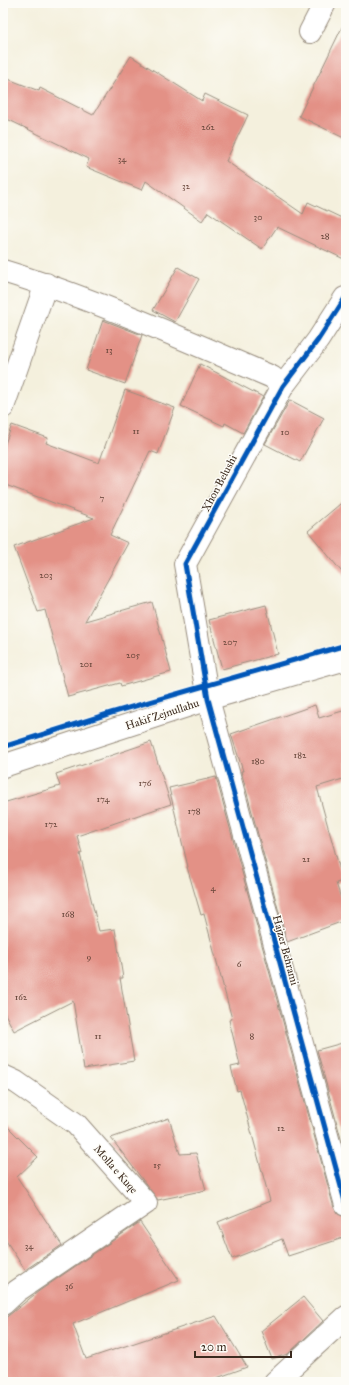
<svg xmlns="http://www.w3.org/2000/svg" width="349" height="1385" viewBox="0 0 349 1385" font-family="'IM FELL Great Primer',serif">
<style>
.building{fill:#e39186}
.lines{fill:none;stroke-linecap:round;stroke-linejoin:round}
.minor-casing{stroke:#988d7e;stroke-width:24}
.minor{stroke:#fff;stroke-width:22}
.cycleway-casing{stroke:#fdfcf7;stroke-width:8}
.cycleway{stroke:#0057b8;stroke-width:5}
.labels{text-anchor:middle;stroke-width:3;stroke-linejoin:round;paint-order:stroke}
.number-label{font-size:9px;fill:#654438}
.street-label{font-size:11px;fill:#3b2a1e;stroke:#fdfcf7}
</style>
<rect width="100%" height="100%" fill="#fdfcf7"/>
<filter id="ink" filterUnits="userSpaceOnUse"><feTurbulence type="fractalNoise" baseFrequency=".025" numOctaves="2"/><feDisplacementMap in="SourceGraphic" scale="8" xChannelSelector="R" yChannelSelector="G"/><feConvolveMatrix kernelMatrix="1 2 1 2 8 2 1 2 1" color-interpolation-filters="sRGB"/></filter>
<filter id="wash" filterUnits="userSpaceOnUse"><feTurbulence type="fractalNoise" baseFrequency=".012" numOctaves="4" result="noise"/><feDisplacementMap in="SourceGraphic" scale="16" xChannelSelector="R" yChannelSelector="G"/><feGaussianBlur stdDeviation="0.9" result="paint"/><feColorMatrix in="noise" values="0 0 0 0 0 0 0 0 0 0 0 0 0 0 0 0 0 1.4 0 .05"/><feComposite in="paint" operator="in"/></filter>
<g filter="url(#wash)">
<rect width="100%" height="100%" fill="#f4f0dd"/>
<g id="blocks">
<!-- building -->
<path class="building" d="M 346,19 L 346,139 L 299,116 Z
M 131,56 L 202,101 L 205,94 L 248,115 L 226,161 L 303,214 L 308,202 L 346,220 L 346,260 L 277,227 L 262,249 L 208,212 L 202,221 L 146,181 L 142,190 L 86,167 L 89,159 L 3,117 L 3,77 L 39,91 L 40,88 L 93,115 Z
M 178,267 L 199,279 L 175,322 L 153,310 Z
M 103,320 L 142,335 L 125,384 L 86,370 Z
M 200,364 L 263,397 L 243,433 L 225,423 L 224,426 L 181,406 Z
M 125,390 L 175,408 L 158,454 L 150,451 L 110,535 L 128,543 L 85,621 L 152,602 L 171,672 L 121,686 L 120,683 L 68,697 L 45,610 L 38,612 L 14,547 L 94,518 L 3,484 L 3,449 L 12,425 L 48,438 L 46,443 L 99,463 Z
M 290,400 L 324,418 L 300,462 L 265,444 Z
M 346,499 L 346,577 L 308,531 Z
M 266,605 L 278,654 L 222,669 L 209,620 Z
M 315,705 L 319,718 L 346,710 L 346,778 L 317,787 L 343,881 L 336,883 L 346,914 L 346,920 L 287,942 L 241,771 L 243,771 L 231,734 Z
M 151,742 L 171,804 L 77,836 L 82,853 L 80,854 L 99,931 L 115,929 L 123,978 L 120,978 L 134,1061 L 84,1069 L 73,1001 L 14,1031 L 3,1010 L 3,803 L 60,786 L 56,774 Z
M 216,777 L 334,1208 L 338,1214 L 346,1217 L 346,1237 L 288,1256 L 282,1239 L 232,1259 L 218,1222 L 270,1201 L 240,1090 L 237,1091 L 231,1067 L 240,1065 L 229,1020 L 232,1019 L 204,914 L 201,915 L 187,867 L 188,867 L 169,788 Z
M 346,1042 L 346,1157 L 317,1050 Z
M 169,1118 L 180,1154 L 196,1153 L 206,1190 L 158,1200 L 111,1138 Z
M 3,1122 L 38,1157 L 17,1177 L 62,1245 L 25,1270 L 3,1236 Z
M 140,1222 L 179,1280 L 73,1324 L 86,1359 L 216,1316 L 247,1367 L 206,1382 L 3,1382 L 3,1320 L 39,1291 Z
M 303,1297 L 323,1321 L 288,1354 L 272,1359 L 261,1331 Z"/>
</g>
</g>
<g filter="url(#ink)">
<use href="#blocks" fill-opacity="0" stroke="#988d7e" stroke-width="1"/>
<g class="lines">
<!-- minor casing -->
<g class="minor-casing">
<path id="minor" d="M 310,32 L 325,3
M 3,271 C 95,299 183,339 272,377 L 283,386
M 345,298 L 318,340 L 283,386 L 185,564 L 208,699 L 346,1205
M 3,407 L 46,284
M 3,766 L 208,699 L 346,659
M 3,1076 L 16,1082 L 76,1124 L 146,1203 L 17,1291 L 3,1304
M 275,1382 L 346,1317"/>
</g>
<!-- minor -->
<use href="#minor" class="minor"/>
<!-- cycleway casing -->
<g class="cycleway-casing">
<path id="cycleway" d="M 345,298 L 318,340 L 283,386 L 185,564 L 208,699 L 346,1205
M 3,747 L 111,713 L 346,645"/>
</g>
<!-- cycleway -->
<use href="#cycleway" class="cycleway"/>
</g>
</g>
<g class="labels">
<!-- number labels -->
<g class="number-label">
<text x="208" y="130">262</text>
<text x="122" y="162">34</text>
<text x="186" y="189">32</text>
<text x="258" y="220">30</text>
<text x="325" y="239">28</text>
<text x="109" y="353">13</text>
<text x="136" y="434">11</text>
<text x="285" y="435">10</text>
<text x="102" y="501">7</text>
<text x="46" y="578">203</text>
<text x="230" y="645">207</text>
<text x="133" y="658">205</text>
<text x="86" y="667">201</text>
<text x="300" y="758">182</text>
<text x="258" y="764">180</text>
<text x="145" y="786">176</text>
<text x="103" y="802">174</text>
<text x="194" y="814">178</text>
<text x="51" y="827">172</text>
<text x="306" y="862">21</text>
<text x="213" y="891">4</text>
<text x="68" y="917">168</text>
<text x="89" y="960">9</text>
<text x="239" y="967">6</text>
<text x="21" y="1000">162</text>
<text x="98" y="1039">11</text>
<text x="252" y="1039">8</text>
<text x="281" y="1131">12</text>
<text x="157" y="1168">15</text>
<text x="29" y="1249">34</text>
<text x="69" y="1289">36</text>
</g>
<!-- street labels -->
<g class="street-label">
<text transform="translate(219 483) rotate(-62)" y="4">Xhon Belushi</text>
<text transform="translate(162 714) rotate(-18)" y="4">Hakif Zejnullahu</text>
<text transform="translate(286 950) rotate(75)" y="4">Hajzer Behrami</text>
<text transform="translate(116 1169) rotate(49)" y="4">Molla e Kuqe</text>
</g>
</g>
<!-- margin -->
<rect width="349" height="1385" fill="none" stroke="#fdfcf7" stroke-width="16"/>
<!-- scale -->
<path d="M195 1351v6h96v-6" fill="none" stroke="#3b2a1e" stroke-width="2"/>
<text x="201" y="1351" font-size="12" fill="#3b2a1e" stroke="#fdfcf7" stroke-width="3" paint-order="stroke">20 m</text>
</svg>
